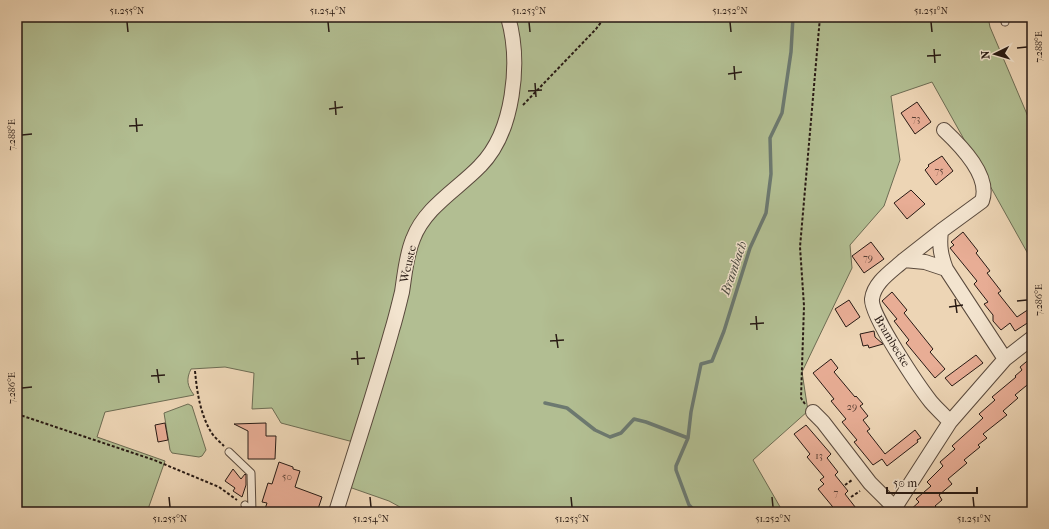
<svg xmlns="http://www.w3.org/2000/svg" width="1049" height="529" viewBox="0 0 1049 529" font-family="'IM FELL French Canon',serif">
<style>
.green{fill:#b2be92;stroke:#6d6c53}
.lines{fill:none;stroke-linecap:round;stroke-linejoin:round}
.stream{stroke:#6c7970;stroke-width:3.5}
.building{fill:#e8ad95;stroke:#281a14}
.lane-casing{stroke:#59493c;stroke-width:9}
.street-casing{stroke:#59493c;stroke-width:16}
.path{stroke:#281a14;stroke-width:2;stroke-dasharray:3 2;stroke-linecap:butt}
.lane{stroke:#f3e4cf;stroke-width:7}
.street{stroke:#f3e4cf;stroke-width:14}
.ticks{fill:none;stroke:#281a14;stroke-width:1.5}
.labels{text-anchor:middle;stroke-width:3;stroke-linejoin:round;paint-order:stroke}
.number-label{font-size:10px;fill:#583f34}
.street-label{font-size:12px;fill:#281a14;stroke:#f3e4cf}
.water-label{font-size:13px;font-style:italic;fill:#4a4a42;stroke:#f3e4cf}
.neatline{fill:none;stroke:#281a14;stroke-width:1.5}
.ticks-label{font-size:10px;text-anchor:middle;fill:#281a14}
</style>
<rect width="100%" height="100%" fill="#edd5b5"/>
<filter id="stains"><feTurbulence type="fractalNoise" baseFrequency=".005" numOctaves="4"/><feColorMatrix values="0 0 0 0 .2 0 0 0 0 .09 0 0 0 0 .02 0 0 0 .5 -.17"/></filter>
<radialGradient id="worn" r=".72"><stop offset=".6" stop-color="#630" stop-opacity="0"/><stop offset="1" stop-color="#630" stop-opacity=".3"/></radialGradient>
<!-- green -->
<path class="green" d="M 17,17 L 988,17 L 990,27 L 1032,126 L 1032,261 L 932,82 L 891,96 L 900,160 L 884,206 L 850,245 L 852,268 L 802,372 L 808,411 L 753,460 L 783,512 L 398,512 L 400,507 L 389,501 L 349,487 L 361,444 L 281,423 L 272,408 L 252,409 L 254,373 L 225,367 L 191,369 C 186,379 187,386 194,395 L 105,412 L 97,437 L 165,461 L 147,512 L 96,512 L 90,509 L 88,512 L 17,512 Z
M 188,404 L 192,406 L 206,450 L 202,456 L 199,457 L 172,453 L 170,450 L 164,413 Z"/>
<g class="lines">
<!-- stream -->
<path class="stream" d="M 545,403 L 567,408 L 595,430 L 610,437 L 621,433 L 634,419 L 646,422 L 688,438
M 696,512 L 689,505 L 676,470 L 676,466 L 688,438 L 691,412 L 701,364 L 712,361 L 724,331 L 750,248 L 766,213 L 771,174 L 770,138 L 782,113 L 791,52 L 793,17"/>
</g>
<!-- building -->
<path class="building" d="M 917,102 L 931,122 L 915,134 L 901,113 Z
M 942,156 L 953,171 L 936,185 L 925,170 L 929,166 L 928,165 Z
M 911,190 L 925,204 L 907,219 L 894,203 Z
M 963,232 L 978,251 L 976,253 L 990,271 L 987,273 L 1001,291 L 998,293 L 1017,317 L 1032,307 L 1032,320 L 1015,331 L 1010,323 L 1001,330 L 993,321 L 993,315 L 984,304 L 988,302 L 974,284 L 977,281 L 950,248 L 954,245 L 951,242 Z
M 871,242 L 884,259 L 864,273 L 852,256 Z
M 892,292 L 907,310 L 904,313 L 933,349 L 930,352 L 945,369 L 935,378 L 906,343 L 909,340 L 894,321 L 897,319 L 882,301 Z
M 849,300 L 860,317 L 846,327 L 835,309 Z
M 874,331 L 875,337 L 883,344 L 869,348 L 868,345 L 863,346 L 860,334 Z
M 976,355 L 983,363 L 952,386 L 945,378 Z
M 1032,357 L 1032,381 L 1015,395 L 1018,398 L 1003,411 L 1007,415 L 983,434 L 987,438 L 978,445 L 980,447 L 964,460 L 967,463 L 948,479 L 952,484 L 939,495 L 942,500 L 935,506 L 941,512 L 908,512 L 919,502 L 916,499 L 931,486 L 927,482 L 943,466 L 940,462 L 955,449 L 952,446 L 983,418 L 979,414 L 995,400 L 992,397 L 1016,377 L 1015,376 L 1022,370 L 1020,367 Z
M 831,359 L 838,368 L 834,372 L 855,397 L 856,396 L 863,404 L 860,406 L 868,416 L 863,420 L 870,429 L 867,431 L 885,454 L 915,430 L 921,438 L 917,440 L 918,442 L 887,466 L 882,459 L 873,465 L 854,442 L 857,440 L 842,422 L 846,419 L 831,401 L 834,399 L 813,373 Z
M 165,423 L 168,440 L 158,442 L 155,425 Z
M 266,423 L 266,436 L 276,436 L 275,459 L 248,459 L 248,431 L 234,424 Z
M 806,425 L 831,454 L 827,458 L 838,472 L 835,475 L 848,491 L 845,494 L 859,512 L 837,512 L 818,489 L 824,484 L 820,480 L 824,477 L 807,457 L 810,454 L 794,434 Z
M 279,462 L 293,467 L 293,469 L 300,471 L 295,487 L 322,497 L 317,512 L 264,512 L 267,503 L 262,502 L 268,483 L 272,484 Z
M 233,469 L 241,479 L 245,474 L 246,475 L 246,485 L 242,497 L 233,491 L 235,488 L 225,481 Z"/>
<g class="lines">
<!-- lane casing -->
<g class="lane-casing">
<path id="lane" d="M 1004,17 L 1005,22
M 229,452 L 251,473 L 252,512
M 245,505 L 250,512"/>
</g>
<!-- street casing -->
<g class="street-casing">
<path id="street" d="M 944,130 C 961,146 991,176 982,201 L 941,231 C 939,246 941,256 946,269
M 904,260 L 941,231
M 813,412 L 823,422 L 870,483 L 895,508
M 950,422 C 944,415 937,409 931,402 C 920,388 870,315 872,299 C 874,282 892,271 904,260 L 925,262 L 946,269 L 1005,359
M 336,512 C 355,451 375,391 392,330 C 396,317 399,304 402,292 C 405,273 406,256 413,239 C 425,207 458,189 480,166 C 514,132 521,62 508,17
M 892,512 L 950,422 L 1005,359 L 1032,338"/>
</g>
<!-- path -->
<path class="path" d="M 523,105 L 596,29 L 605,17
M 195,371 C 197,392 200,413 211,432 C 214,437 220,442 224,446
M 805,404 L 801,398 L 804,306 L 800,247 L 820,17
M 17,414 L 154,460 L 219,487 L 237,500
M 845,485 L 852,480
M 851,497 L 860,491"/>
<!-- lane -->
<use href="#lane" class="lane"/>
<!-- street -->
<use href="#street" class="street"/>
</g>
<!-- ticks -->
<path class="ticks" d="M 127,22 L 128,32M 328,22 L 329,32M 529,22 L 530,32M 730,22 L 731,32M 931,22 L 932,32M 1017,48 L 1027,47M 934,49 L 935,63M 927,56 L 941,55M 734,66 L 735,80M 728,74 L 742,72M 535,83 L 536,97M 528,91 L 542,90M 335,101 L 336,115M 329,109 L 343,107M 136,118 L 137,132M 129,126 L 143,125M 22,135 L 32,134M 955,299 L 957,313M 1017,301 L 1027,300M 949,307 L 963,305M 756,316 L 757,330M 750,324 L 764,323M 556,334 L 558,348M 550,341 L 564,340M 357,351 L 358,365M 351,359 L 365,358M 157,369 L 159,383M 151,376 L 165,375M 22,388 L 32,387M 169,497 L 170,507M 370,497 L 371,507M 571,497 L 572,507M 772,497 L 773,507M 973,497 L 974,507"/>
<g class="labels">
<!-- number labels -->
<g class="number-label">
<text x="916" y="122">73</text>
<text x="939" y="174">75</text>
<text x="868" y="261">79</text>
<text x="852" y="410">29</text>
<text x="819" y="459">13</text>
<text x="287" y="480">50</text>
<text x="836" y="496">7</text>
</g>
<!-- street labels -->
<g class="street-label">
<text transform="translate(408 264) rotate(-77)" y="4">Weuste</text>
<text transform="translate(892 341) rotate(59)" y="4">Brambecke</text>
</g>
<!-- water labels -->
<g class="water-label">
<text transform="translate(733 268) rotate(-71)" y="5">Brambach</text>
</g>
</g>
<!-- margin -->
<rect width="1049" height="529" fill="none" stroke="#edd5b5" stroke-width="44"/>
<!-- north arrow -->
<g transform="translate(995 54) rotate(265)" stroke="#f3e4cf" stroke-width="3" paint-order="stroke">
<path d="M0-3L7 15L0 10L-7 15Z" fill="#281a14"/>
<text y="-6" font-size="11" font-weight="bold" text-anchor="middle" fill="#281a14">N</text>
</g>
<!-- scale -->
<path d="M887 487v6h90v-6" fill="none" stroke="#281a14" stroke-width="2"/>
<text x="893" y="487" font-size="12" fill="#281a14" stroke="#f3e4cf" stroke-width="3" paint-order="stroke">50 m</text>
<rect x="22" y="22" width="1005" height="485" class="neatline"/>
<g class="ticks-label">
<text x="127" y="14">51.255°N</text>
<text x="328" y="14">51.254°N</text>
<text x="529" y="14">51.253°N</text>
<text x="730" y="14">51.252°N</text>
<text x="931" y="14">51.251°N</text>
<text transform="translate(1038 47) rotate(-90)" y="4">7.288°E</text>
<text transform="translate(11 135) rotate(-90)" y="4">7.288°E</text>
<text transform="translate(1038 300) rotate(-90)" y="4">7.286°E</text>
<text transform="translate(11 388) rotate(-90)" y="4">7.286°E</text>
<text x="170" y="522">51.255°N</text>
<text x="371" y="522">51.254°N</text>
<text x="572" y="522">51.253°N</text>
<text x="773" y="522">51.252°N</text>
<text x="974" y="522">51.251°N</text>
</g>
<rect width="100%" height="100%" filter="url(#stains)"/>
<rect width="100%" height="100%" fill="url(#worn)"/>
</svg>
